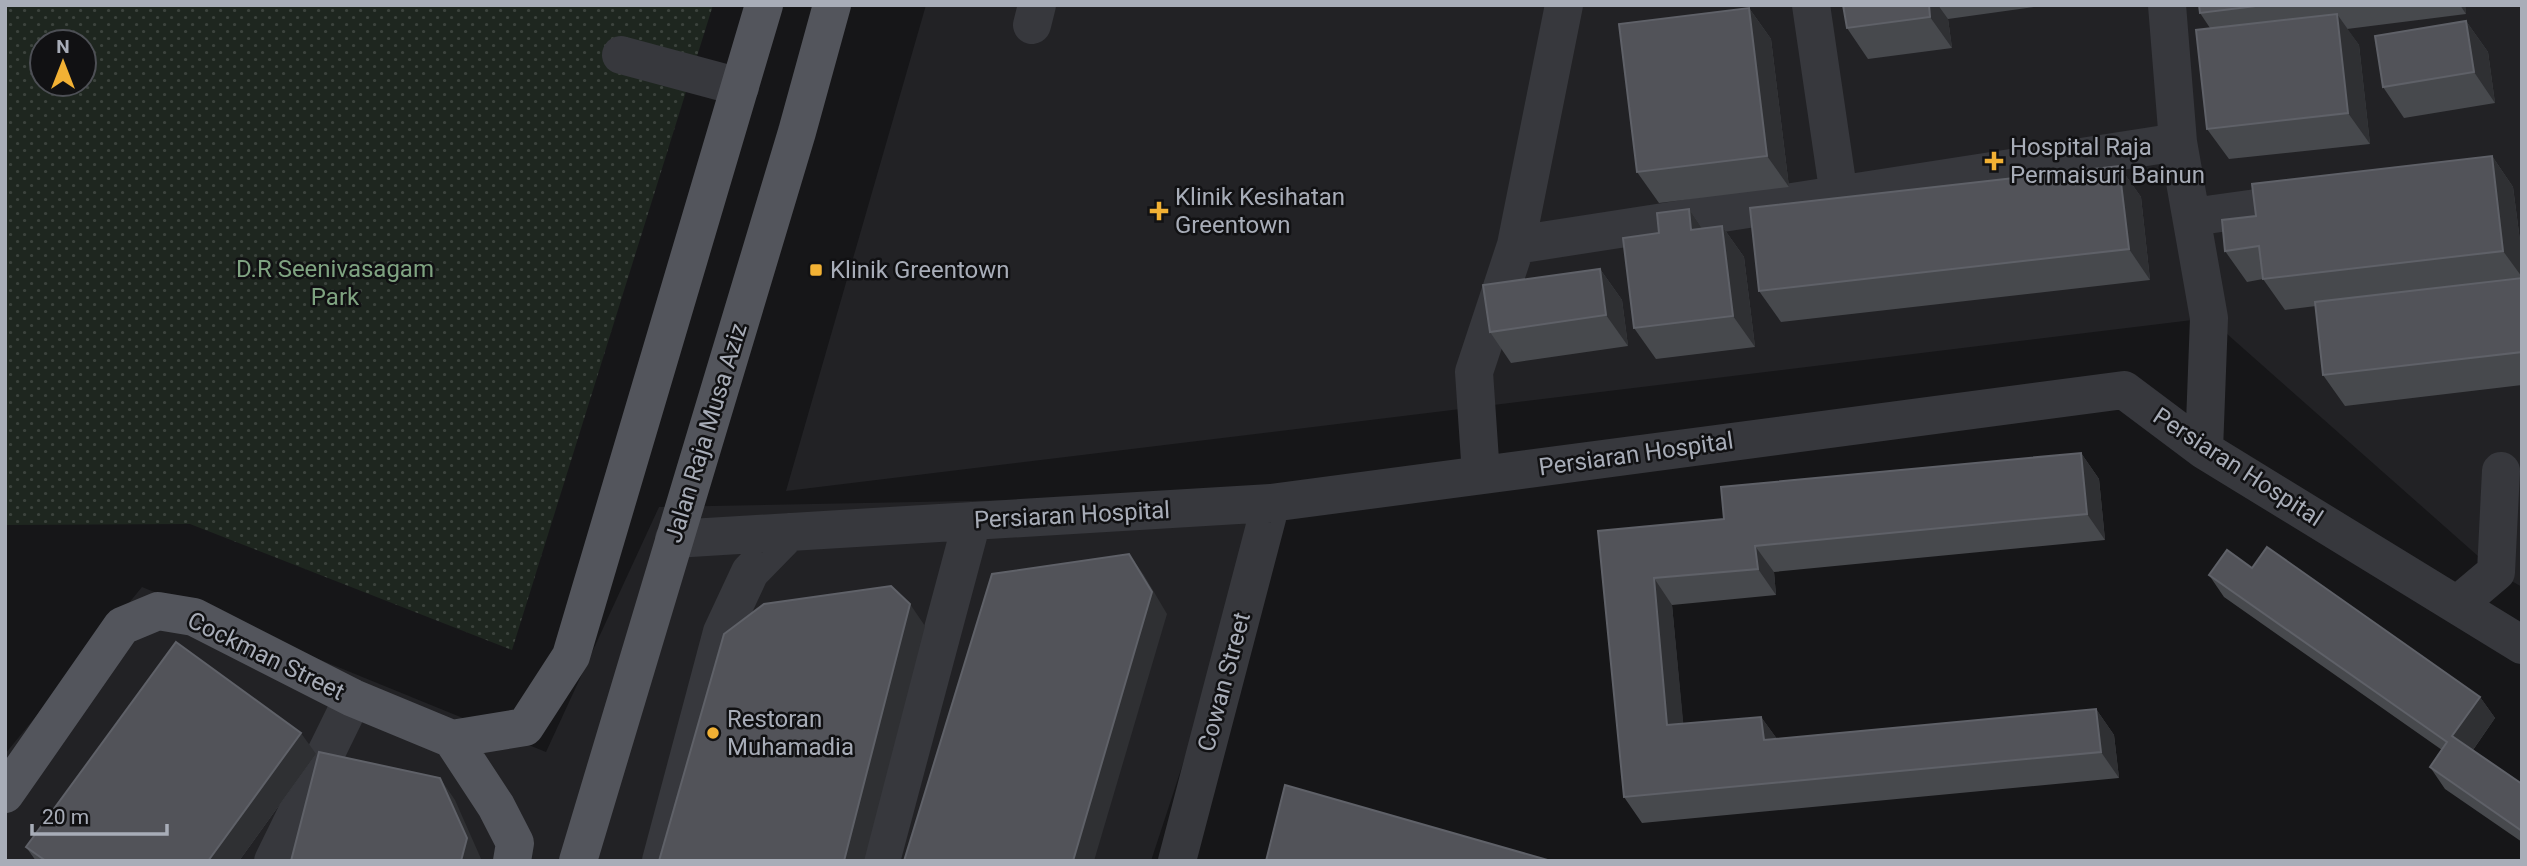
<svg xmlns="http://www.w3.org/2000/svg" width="2527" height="866" viewBox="0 0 2527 866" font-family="Roboto,sans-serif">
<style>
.built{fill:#222225}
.park{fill:url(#park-dots);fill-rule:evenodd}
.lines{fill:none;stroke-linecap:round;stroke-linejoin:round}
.minor{stroke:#37383d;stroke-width:38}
.major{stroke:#53555c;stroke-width:38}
.wall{fill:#47494d}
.shaded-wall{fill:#2f3033}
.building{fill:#525359;stroke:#5f6168;stroke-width:2}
.poi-dot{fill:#f2b134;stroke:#111113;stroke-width:2.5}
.labels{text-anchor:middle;stroke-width:5;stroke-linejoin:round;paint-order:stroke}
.poi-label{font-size:24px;fill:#a8adb8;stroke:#111113;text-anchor:start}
.park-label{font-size:24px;fill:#7fa381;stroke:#111113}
.street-label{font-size:24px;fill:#a8adb8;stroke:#111113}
</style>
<defs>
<pattern id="park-dots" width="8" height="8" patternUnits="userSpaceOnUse" patternTransform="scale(1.75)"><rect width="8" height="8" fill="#1e261f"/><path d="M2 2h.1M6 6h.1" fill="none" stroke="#3c433d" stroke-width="1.8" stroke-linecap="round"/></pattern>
</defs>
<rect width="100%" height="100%" fill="#161618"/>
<!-- built -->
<path class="built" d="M 926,5 L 2522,5 L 2522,587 L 2496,572 L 2209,318 L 786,491 Z
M 1271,495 L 1151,861 L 5,861 L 5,754 L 142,587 L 546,752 L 659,507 Z"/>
<!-- park -->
<path class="park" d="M 5,5 L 713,5 L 512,650 L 190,524 L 5,525 ZM 42,42 L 84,42 L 84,84 L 42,84 Z"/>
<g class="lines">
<!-- minor -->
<path class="minor" d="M 1811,5 L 1839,196
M 2167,5 L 2178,142 L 2209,318 L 2204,450
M 1032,25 L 1037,5
M 621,55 L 740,87
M 2192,217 L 2307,201
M 1516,245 L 2178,142
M 1481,475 L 1474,372 L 1516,245 L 1564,5
M 674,539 L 1271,503 L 2124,390 L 2204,450 L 2522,645
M 2457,605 L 2496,572 L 2501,471
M 273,861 L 353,698
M 661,861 L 722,632 L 750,572 L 789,532
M 881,861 L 972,521
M 1177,861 L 1271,503"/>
<!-- major -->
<path class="major" d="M 452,739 L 496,806 L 515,843 L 512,861
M 5,794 L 122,626 L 158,611 L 194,617 L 353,698 L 452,739 L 525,727 L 571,656 L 764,5
M 578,861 L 797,132 L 832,5"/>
</g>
<!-- wall -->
<path class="wall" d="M 1824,5 L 1839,5 L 1826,7 Z
M 1843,5 L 2049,5 L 1948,19 L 1952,48 L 1868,59 L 1847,28 Z
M 2199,5 L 2465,5 L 2466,14 L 2347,29 L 2359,45 L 2370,144 L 2229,159 L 2207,129 L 2210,28 L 2200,13 Z
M 1749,8 L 1771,39 L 1789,187 L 1659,203 L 1637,172 Z
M 2466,21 L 2488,52 L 2495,103 L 2404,118 L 2383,87 Z
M 2492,156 L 2513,187 L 2522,256 L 2522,385 L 2345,406 L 2323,375 L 2316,306 L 2285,310 L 2263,279 L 2247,282 L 2225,251 L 2256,216 Z
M 2119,166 L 2141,197 L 2150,280 L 1781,322 L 1759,291 Z
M 1689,209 L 1702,228 L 1722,226 L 1744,257 L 1755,347 L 1656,359 L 1634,328 L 1659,233 Z
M 1600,269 L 1622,300 L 1628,346 L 1511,363 L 1490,332 Z
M 2081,453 L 2099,479 L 2105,540 L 1774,572 L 1776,595 L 1672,605 L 1683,724 L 1761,717 L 1777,739 L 2096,709 L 2114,735 L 2119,778 L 1642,823 L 1624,797 L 1598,531 L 1724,519 Z
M 2252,568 L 2480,697 L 2495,718 L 2473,750 L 2522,784 L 2522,842 L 2445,789 L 2430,767 L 2442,750 L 2224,597 L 2209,575 Z
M 316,754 L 239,861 L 36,861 L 26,847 Z"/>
<!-- shaded-wall -->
<path class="shaded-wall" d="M 1929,5 L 1938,5 L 1948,19 L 1952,48 L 1930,17 Z
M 2460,5 L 2465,5 L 2466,14 Z
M 1749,8 L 1771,39 L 1789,187 L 1767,156 Z
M 2337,14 L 2359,45 L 2370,144 L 2348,113 Z
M 2466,21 L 2488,52 L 2495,103 L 2474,72 Z
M 2492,156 L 2513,187 L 2522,256 L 2522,277 L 2503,251 Z
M 2119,166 L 2141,197 L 2150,280 L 2129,249 Z
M 1689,209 L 1710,240 L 1691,230 Z
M 1722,226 L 1744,257 L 1755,347 L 1733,316 Z
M 1600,269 L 1622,300 L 1628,346 L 1606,315 Z
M 2081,453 L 2099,479 L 2105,540 L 2087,514 Z
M 1755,546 L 1774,572 L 1776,595 L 1758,569 Z
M 1129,554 L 1144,575 L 1167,614 L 1094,861 L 1073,861 Z
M 1654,578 L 1672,605 L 1686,751 L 1667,725 Z
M 910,604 L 925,626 L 864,861 L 844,861 Z
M 2480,697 L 2495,718 L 2468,757 L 2452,736 Z
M 2096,709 L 2114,735 L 2119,778 L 2101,752 Z
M 1761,717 L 1780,743 L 1764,740 Z
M 301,733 L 316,754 L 239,861 L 208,861 Z
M 440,778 L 455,800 L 482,861 L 461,861 Z"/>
<!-- building -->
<path class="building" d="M 1843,5 L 1929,5 L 1930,17 L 1847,28 Z
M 2199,5 L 2264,5 L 2200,13 Z
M 1749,8 L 1767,156 L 1637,172 L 1619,24 Z
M 2337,14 L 2348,113 L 2207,129 L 2196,30 Z
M 2466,21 L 2474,72 L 2383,87 L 2375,36 Z
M 2492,156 L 2503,251 L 2263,279 L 2259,246 L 2225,251 L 2222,220 L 2256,216 L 2252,184 Z
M 2119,166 L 2129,249 L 1759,291 L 1750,208 Z
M 1689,209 L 1691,230 L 1722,226 L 1733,316 L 1634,328 L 1623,238 L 1659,233 L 1657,213 Z
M 1600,269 L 1606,315 L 1490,332 L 1483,285 Z
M 2522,278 L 2522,352 L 2323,375 L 2315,302 Z
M 2081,453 L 2087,514 L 1755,546 L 1758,569 L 1654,578 L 1667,725 L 1761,717 L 1764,740 L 2096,709 L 2101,752 L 1624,797 L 1598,531 L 1724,519 L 1721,487 Z
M 2267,547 L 2480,697 L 2452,736 L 2522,784 L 2522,831 L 2430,767 L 2447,742 L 2209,575 L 2227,550 L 2252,568 Z
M 1129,554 L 1152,592 L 1073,861 L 904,861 L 992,574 Z
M 891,586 L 910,604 L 844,861 L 659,861 L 724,634 L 764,604 Z
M 176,642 L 301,733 L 208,861 L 46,861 L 26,847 Z
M 319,752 L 440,778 L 467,838 L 461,861 L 291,861 Z
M 1285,785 L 1551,861 L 1266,861 Z"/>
<!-- markers -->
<g class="poi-dot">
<path d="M1990.5 150.5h7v7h7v7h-7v7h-7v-7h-7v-7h7z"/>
<path d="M1155.5 200.5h7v7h7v7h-7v7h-7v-7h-7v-7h7z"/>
<rect x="809" y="263" width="14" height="14" rx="3.5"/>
<circle cx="713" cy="733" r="7"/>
</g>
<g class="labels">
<!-- poi labels -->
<g class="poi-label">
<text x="2010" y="155">Hospital Raja<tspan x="2010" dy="28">Permaisuri Bainun</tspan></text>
<text x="1175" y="205">Klinik Kesihatan<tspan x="1175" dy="28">Greentown</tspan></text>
<text x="830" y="278">Klinik Greentown</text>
<text x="727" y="727">Restoran<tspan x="727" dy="28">Muhamadia</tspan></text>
</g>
<!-- park labels -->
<g class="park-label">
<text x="335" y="277">D.R Seenivasagam<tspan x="335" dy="28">Park</tspan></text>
</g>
<!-- street labels -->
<g class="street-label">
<text transform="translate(706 433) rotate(-73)" y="8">Jalan Raja Musa Aziz</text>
<text transform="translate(1636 454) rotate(-8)" y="8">Persiaran Hospital</text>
<text transform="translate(2238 467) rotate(33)" y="8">Persiaran Hospital</text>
<text transform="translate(1072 515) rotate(-3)" y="8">Persiaran Hospital</text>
<text transform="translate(266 656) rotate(26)" y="8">Cockman Street</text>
<text transform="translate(1224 682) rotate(-75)" y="8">Cowan Street</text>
</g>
</g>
<!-- border -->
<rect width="2527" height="866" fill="none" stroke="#a8adb8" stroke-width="14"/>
<!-- north arrow -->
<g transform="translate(63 63)"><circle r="33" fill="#111113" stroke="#4d4f55" stroke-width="2"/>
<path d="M0-5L12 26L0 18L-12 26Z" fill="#f2b134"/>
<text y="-10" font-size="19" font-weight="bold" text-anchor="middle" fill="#a8adb8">N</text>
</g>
<!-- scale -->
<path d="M32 824v10h135v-10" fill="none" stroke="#a8adb8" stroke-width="3.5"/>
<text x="42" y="824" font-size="21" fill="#a8adb8" stroke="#111113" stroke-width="5" paint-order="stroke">20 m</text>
</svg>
